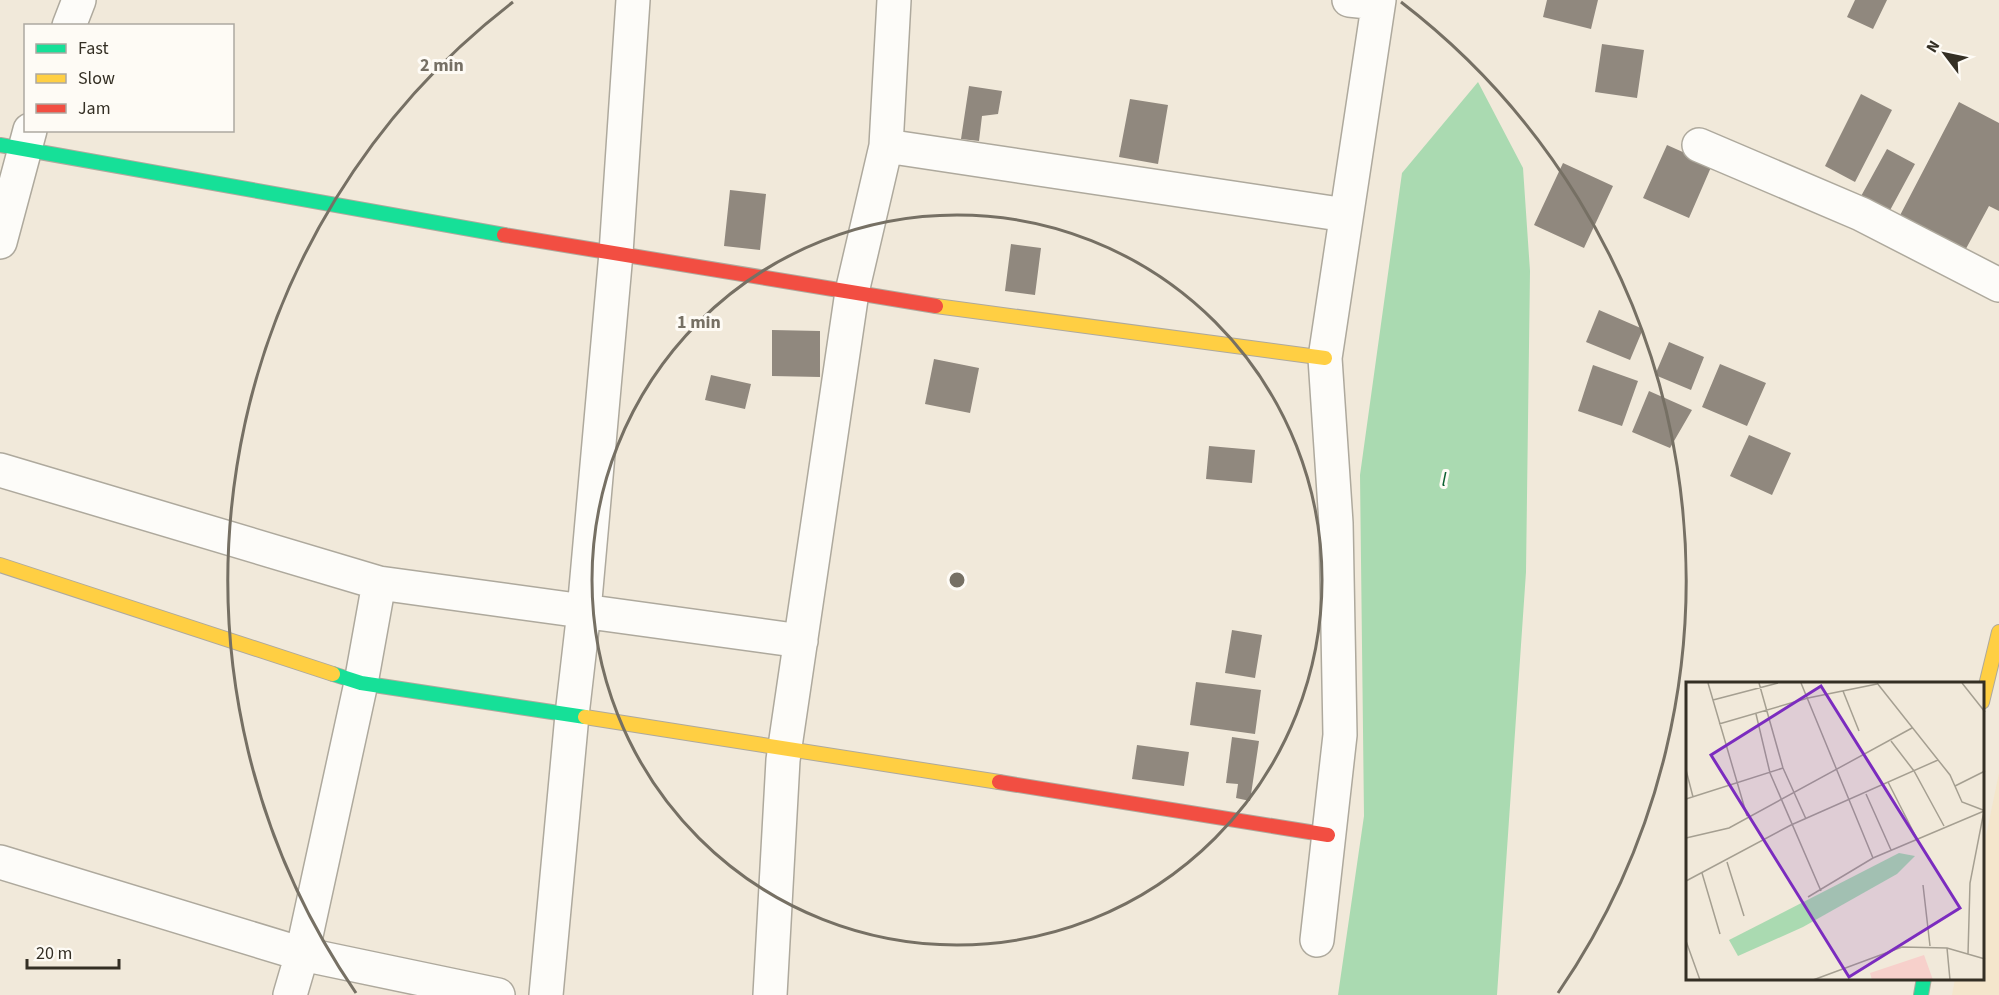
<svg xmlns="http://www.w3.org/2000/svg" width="1999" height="995" viewBox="0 0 1999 995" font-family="'Source Sans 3',sans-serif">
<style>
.built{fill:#f4e6cc}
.water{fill:#aadab1}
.building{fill:#90887e}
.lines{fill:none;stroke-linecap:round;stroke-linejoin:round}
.street-casing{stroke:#aea99d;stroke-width:36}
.fast-casing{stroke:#aea99d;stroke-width:16}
.slow-casing{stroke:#aea99d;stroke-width:16}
.jam-casing{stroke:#aea99d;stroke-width:16}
.street{stroke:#fdfcf9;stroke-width:33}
.fast{stroke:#16e098;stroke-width:14}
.slow{stroke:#ffcf43;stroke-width:14}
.jam{stroke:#f24e42;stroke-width:14}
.ring{fill:none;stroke:#767064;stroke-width:3}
.labels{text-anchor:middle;stroke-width:6;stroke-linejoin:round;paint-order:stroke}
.water-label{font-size:20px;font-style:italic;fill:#0e6233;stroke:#fefbf5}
.inset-road{fill:none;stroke:#a59f91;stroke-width:1.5}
.view{fill:#7b2cbf;fill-opacity:0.15;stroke:#7b2cbf;stroke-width:3}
.inset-edge{fill:none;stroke:#342f24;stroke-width:3}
.centre{fill:#767064;stroke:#fefbf5;stroke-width:3}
.ring-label{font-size:18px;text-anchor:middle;font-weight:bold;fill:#767064;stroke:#fefbf5;stroke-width:6;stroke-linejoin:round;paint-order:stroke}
</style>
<rect width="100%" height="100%" fill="#f1e9da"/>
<!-- built -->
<path class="built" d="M 1999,773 L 1999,995 L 1952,995 L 1955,979 L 1982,978 L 1983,850 Z"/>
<!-- water -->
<path class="water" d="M 1478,82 L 1523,168 L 1530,271 L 1526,572 L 1497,995 L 1338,995 L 1364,816 L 1360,475 L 1402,173 Z"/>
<!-- building -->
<path class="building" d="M 1547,0 L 1598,0 L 1591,29 L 1543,17 Z
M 1855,0 L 1887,0 L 1873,29 L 1847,17 Z
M 1602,44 L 1644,50 L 1637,98 L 1595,92 Z
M 969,86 L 1002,91 L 998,114 L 982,116 L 979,141 L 961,139 Z
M 1861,94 L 1892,110 L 1855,182 L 1825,166 Z
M 1130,99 L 1168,105 L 1158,164 L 1119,157 Z
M 1959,102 L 1999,123 L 1999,211 L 1989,206 L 1961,258 L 1896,223 Z
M 1667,145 L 1712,165 L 1689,218 L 1643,198 Z
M 1887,149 L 1915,164 L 1888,214 L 1860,198 Z
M 1563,163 L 1613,186 L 1584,248 L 1534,225 Z
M 730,190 L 766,194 L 760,250 L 724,246 Z
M 1011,244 L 1041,248 L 1035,295 L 1005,291 Z
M 1599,310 L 1643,329 L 1630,360 L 1586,342 Z
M 772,330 L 820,331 L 820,377 L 772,376 Z
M 1669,342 L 1704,357 L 1691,390 L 1655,375 Z
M 934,359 L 979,368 L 970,413 L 925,404 Z
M 1720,364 L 1766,383 L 1747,426 L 1702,407 Z
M 1593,365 L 1638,381 L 1622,426 L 1578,411 Z
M 711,375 L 751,384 L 745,409 L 705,400 Z
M 1649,391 L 1692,410 L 1670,448 L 1632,432 Z
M 1749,435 L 1791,453 L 1772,495 L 1730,476 Z
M 1209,446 L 1255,450 L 1252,483 L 1206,479 Z
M 1232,630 L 1262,635 L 1255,678 L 1225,673 Z
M 1196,682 L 1261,690 L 1255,734 L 1190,725 Z
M 1232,737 L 1259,741 L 1250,801 L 1236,798 L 1238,784 L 1226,783 Z
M 1137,745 L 1189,752 L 1184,786 L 1132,779 Z"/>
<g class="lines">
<!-- street casing -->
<g class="street-casing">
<path id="street" d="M 1349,0 L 1378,3
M 69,26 L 79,0
M 1699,145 L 1861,214 L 1999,285
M 886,146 L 1346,215
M 0,242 L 30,130
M 0,470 L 379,583 L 801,641
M 0,862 L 302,954 L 498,995
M 1317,940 L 1340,735 L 1336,523 L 1325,358 L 1379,0
M 290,995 L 302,954 L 361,683 L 379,583
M 546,995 L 572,715 L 584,611 L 616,253 L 633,0
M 770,995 L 783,760 L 852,292 L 886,146 L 894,0"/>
</g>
<!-- fast casing -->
<g class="fast-casing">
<path id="fast" d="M 0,145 L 504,235
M 333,674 L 361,683 L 585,717
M 1921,995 L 1924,978"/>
</g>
<!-- slow casing -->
<g class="slow-casing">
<path id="slow" d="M 936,306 L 1325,358
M 0,565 L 333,674
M 1982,702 L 1999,632
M 585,717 L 999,782"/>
</g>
<!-- jam casing -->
<g class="jam-casing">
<path id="jam" d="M 504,235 L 936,306
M 999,782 L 1328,835"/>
</g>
<!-- street -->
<use href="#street" class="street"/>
<!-- fast -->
<use href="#fast" class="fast"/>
<!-- slow -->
<use href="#slow" class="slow"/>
<!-- jam -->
<use href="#jam" class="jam"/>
</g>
<!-- distance rings -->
<g class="ring">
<circle cx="957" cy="580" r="365"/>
<path d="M356 993A729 729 0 0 1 513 2M1401 2A729 729 0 0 1 1558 993"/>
</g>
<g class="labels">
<!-- water labels -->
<g class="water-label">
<text x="1444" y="486">l</text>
</g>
</g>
<!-- overview -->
<g transform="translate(1686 682)">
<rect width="298" height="298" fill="#f1e9da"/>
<path d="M 238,273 L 247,298 L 186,298 L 184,291 Z" fill="#f7d0cb"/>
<path d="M 213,171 L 229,174 L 211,192 L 117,245 L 52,274 L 43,258 Z" fill="#aadab1"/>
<path class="inset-road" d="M 22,1 L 61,134M 73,1 L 97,86 L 120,137M 115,1 L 187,176M 191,1 L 264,93 L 276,120 L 297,128M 276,1 L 299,30M 157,9 L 173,49M 27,18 L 92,1M 70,32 L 84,91 L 135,209M 33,42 L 122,16 L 191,2M 205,59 L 228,89 L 258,144M 0,88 L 7,115M 202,100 L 231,157M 269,104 L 299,89M 180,112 L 205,168M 0,117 L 97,86M 0,156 L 43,146 L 226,46M 41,180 L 58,234M 16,191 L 34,252M 0,199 L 105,143 L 252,78M 237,203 L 244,264M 122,215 L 187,176 L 298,129 L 284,201 L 282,272M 0,259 L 14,298M 261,266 L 264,298M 127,298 L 216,265 L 261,266 L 299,277"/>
<path class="view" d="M 135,4 L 274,226 L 163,295 L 25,73 Z"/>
<rect width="298" height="298" class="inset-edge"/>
</g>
<circle cx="957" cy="580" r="9" class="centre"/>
<g class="ring-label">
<text x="442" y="71">2 min</text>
<text x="699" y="328">1 min</text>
</g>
<!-- legend -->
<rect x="24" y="24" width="210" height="108" fill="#fefbf5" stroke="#ada9a1" stroke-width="1.5"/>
<rect x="36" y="44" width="30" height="9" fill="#16e098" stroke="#ada9a1" stroke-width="1.5"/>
<text x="78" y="54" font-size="18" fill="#342f24">Fast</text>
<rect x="36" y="74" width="30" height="9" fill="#ffcf43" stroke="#ada9a1" stroke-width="1.5"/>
<text x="78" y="84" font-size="18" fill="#342f24">Slow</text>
<rect x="36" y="104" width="30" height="9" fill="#f24e42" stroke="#ada9a1" stroke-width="1.5"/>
<text x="78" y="114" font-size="18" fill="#342f24">Jam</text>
<!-- north arrow -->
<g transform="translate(1945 54) rotate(302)" stroke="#fefbf5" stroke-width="4.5" paint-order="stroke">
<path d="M0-4.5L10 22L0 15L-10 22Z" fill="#342f24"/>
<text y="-9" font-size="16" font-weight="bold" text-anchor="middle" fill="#342f24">N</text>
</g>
<!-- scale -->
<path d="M27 959v9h92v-9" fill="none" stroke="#342f24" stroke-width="3"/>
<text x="36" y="959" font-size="18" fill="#342f24" stroke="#fefbf5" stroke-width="4.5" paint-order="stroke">20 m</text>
</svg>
